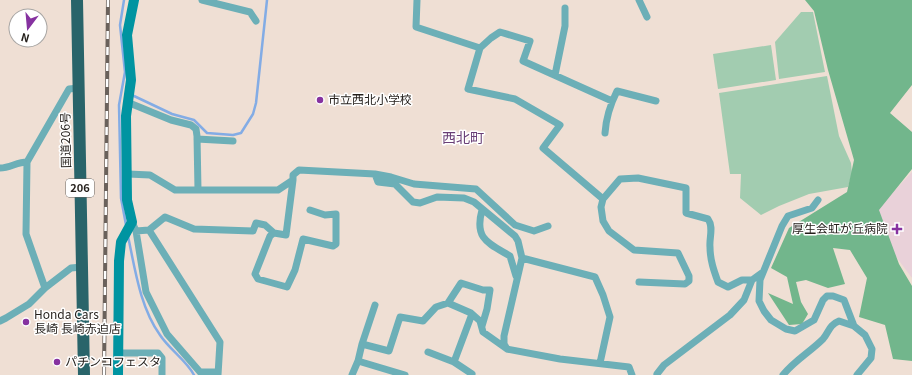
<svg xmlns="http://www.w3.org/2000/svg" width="912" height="375" viewBox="0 0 912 375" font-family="Georgia,'Noto Sans JP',serif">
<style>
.medical{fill:#e9d1d9}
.green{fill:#a2ccb0}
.forest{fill:#72b68c}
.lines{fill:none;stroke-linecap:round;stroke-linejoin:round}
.stream{stroke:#83ace5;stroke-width:2.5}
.street{stroke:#6cafb7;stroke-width:7}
.secondary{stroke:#0094a1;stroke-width:10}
.highway{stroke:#29646a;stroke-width:12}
.rail-casing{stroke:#6a615b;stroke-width:4}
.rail{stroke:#fff;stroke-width:2.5;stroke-dasharray:8;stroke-linecap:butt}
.poi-dot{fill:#8632a0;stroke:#fff;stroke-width:1.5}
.labels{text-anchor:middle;stroke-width:3;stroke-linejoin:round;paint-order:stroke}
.shield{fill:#fff;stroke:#65625f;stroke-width:1}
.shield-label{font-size:11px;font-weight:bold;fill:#231e1a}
.poi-label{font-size:12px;fill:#231e1a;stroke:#fff;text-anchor:start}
.street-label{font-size:12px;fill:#231e1a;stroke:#fff}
.quarter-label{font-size:14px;fill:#693f76;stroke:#fff}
</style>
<rect width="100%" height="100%" fill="#efdfd4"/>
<!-- medical -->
<path class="medical" d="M 912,172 L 912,278 L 888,246 L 875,212 Z"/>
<!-- green -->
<path class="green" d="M 801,12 L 813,12 L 825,72 L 779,79 L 775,42 Z
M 771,45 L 776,80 L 718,89 L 713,54 Z
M 827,76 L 839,136 L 851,163 L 852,173 L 848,187 L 809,194 L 779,206 L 761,215 L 740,198 L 741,174 L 730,174 L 719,93 Z"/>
<!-- forest -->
<path class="forest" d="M 805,0 L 912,0 L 912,85 L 890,113 L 912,132 L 912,169 L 879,210 L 899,264 L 912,286 L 912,361 L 893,359 L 885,325 L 859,317 L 867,278 L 850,250 L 833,248 L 845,284 L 828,288 L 806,280 L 796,282 L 801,302 L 808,314 L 802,324 L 789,325 L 768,293 L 793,304 L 787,277 L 771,268 L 789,228 L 847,192 L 854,160 L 828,70 L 814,11 Z"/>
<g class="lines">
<!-- stream -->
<path class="stream" d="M 124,0 L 120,25 L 125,72 L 119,105 L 121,198 L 126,225
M 134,96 L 172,114 L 194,120 L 207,133 L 233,135 L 241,133 L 253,114 L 256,103 L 267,0
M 128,236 C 135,269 140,307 160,335 C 169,349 187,361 194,375"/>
<!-- street -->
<path class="street" d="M 202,0 L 250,12 L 256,21
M 417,0 L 416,27 L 480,48 L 468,89 L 515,99 L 560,125 L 543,148 L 603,199
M 639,0 L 647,17
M 480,48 L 491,38 L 500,32 L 530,41 L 523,61 L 612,101
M 555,75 L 565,26 L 565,8
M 127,102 L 171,120 L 191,125 L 196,129 L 197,136 L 198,190
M 605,133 C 606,118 610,105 617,91 L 656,101
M 197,139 L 233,141
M 0,168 C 10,168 17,162 27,162
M 128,174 L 150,175 L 175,190 L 278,190 L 293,180 L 293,175 L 299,170 L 375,174 L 391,177 L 414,184 L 476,189 L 515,225 L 534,231 L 548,226
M 375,174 L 378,182 L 395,184 L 413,202 L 420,203 L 437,197 L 464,198 L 474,202 L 515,236 L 518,241 L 522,258 L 504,336 L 504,344 L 507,349 L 560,359 L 629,367 L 632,375
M 818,200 L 812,208 L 788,216 L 782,226 L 760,280 L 759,301 L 764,311 L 771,320 L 786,329 L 795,331 L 814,320 L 823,300 L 827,296 L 833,296 L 844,300 L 854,326 L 865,335 L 872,349 L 871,358 L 857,375
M 482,210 C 474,239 488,243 510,256 L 516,276
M 132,222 L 136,231 L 149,230 L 165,217 L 194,229 L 253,231 L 256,223 L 265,225 L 274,233 L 270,236 L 255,274 L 258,279 L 287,287 L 295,270 L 303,239 L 333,246 L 336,244 L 336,214 L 325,215 L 310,210
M 149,230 L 220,342 L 218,375
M 136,231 L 146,292 L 167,334 L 200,372 L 218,372
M 274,233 L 286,235 L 293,180
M 522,258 L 595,277 L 603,295 L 610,317 L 600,363
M 639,282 L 685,284 L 689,281 L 689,276 L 678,253 L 634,250 L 609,231 L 603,221 L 601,207 L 603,199 L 620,179 L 638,178 L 686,188 L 686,213 L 708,219 C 714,227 709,238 710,247 C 710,260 714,271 718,282 L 728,287 L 742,280 L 752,280 L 763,272
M 45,288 L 26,234 L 27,162 L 69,89 L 79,88
M 448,303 L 461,283 L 483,290 L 490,290 L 487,309 L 482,326
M 375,305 L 362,344 L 389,351 L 400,317 L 423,321 L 436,307 L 448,303 L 471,313 L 480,321 L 483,332 L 507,349
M 0,321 L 6,318 L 29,304 L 45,288 L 71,268 L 82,267
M 428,352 L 454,362 L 472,374
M 118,353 L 158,353 L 162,358 L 162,375
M 358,361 L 405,375
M 454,362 L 472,314
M 657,374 L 664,365 L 730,315 L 744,300 L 752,280
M 352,375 L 358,361 L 362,344
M 783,375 C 794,361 810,352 823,339 C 829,332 829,325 839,321 L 854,326"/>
<!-- secondary -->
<path class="secondary" d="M 118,375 L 119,261 L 121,242 L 132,222 L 127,200 L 126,116 L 131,80 L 127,35 L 134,0"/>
<!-- highway -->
<path class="highway" d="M 77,0 L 84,375"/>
<!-- rail casing -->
<g class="rail-casing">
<path id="rail" d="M 104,375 L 108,0"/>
</g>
<!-- rail -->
<use href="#rail" class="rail"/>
</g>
<!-- markers -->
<g class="poi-dot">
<circle cx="320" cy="100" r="4"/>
<path d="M895 223h4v4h4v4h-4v4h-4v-4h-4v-4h4z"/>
<circle cx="26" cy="322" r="4"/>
<circle cx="57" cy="362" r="4"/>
</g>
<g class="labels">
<!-- shield labels -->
<rect class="shield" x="66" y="179" width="28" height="18" rx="3"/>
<g class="shield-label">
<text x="80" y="192">206</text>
</g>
<!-- poi labels -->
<g class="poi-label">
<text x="328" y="104">市立西北小学校</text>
<text x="888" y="233" text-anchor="end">厚生会虹が丘病院</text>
<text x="34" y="319">Honda Cars<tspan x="34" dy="14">長崎 長崎赤迫店</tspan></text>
<text x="65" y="366">パチンコフェスタ</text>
</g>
<!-- street labels -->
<g class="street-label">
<text transform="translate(66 140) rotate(-91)" y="4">国道206号</text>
</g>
<!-- quarter labels -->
<g class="quarter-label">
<text x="463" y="143">西北町</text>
</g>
</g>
<!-- north arrow -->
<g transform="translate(28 28) rotate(196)"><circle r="19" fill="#ffffff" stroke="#a7a5a3"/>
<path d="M0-3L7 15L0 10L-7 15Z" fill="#8632a0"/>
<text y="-6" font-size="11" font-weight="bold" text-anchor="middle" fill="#231e1a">N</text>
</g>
</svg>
